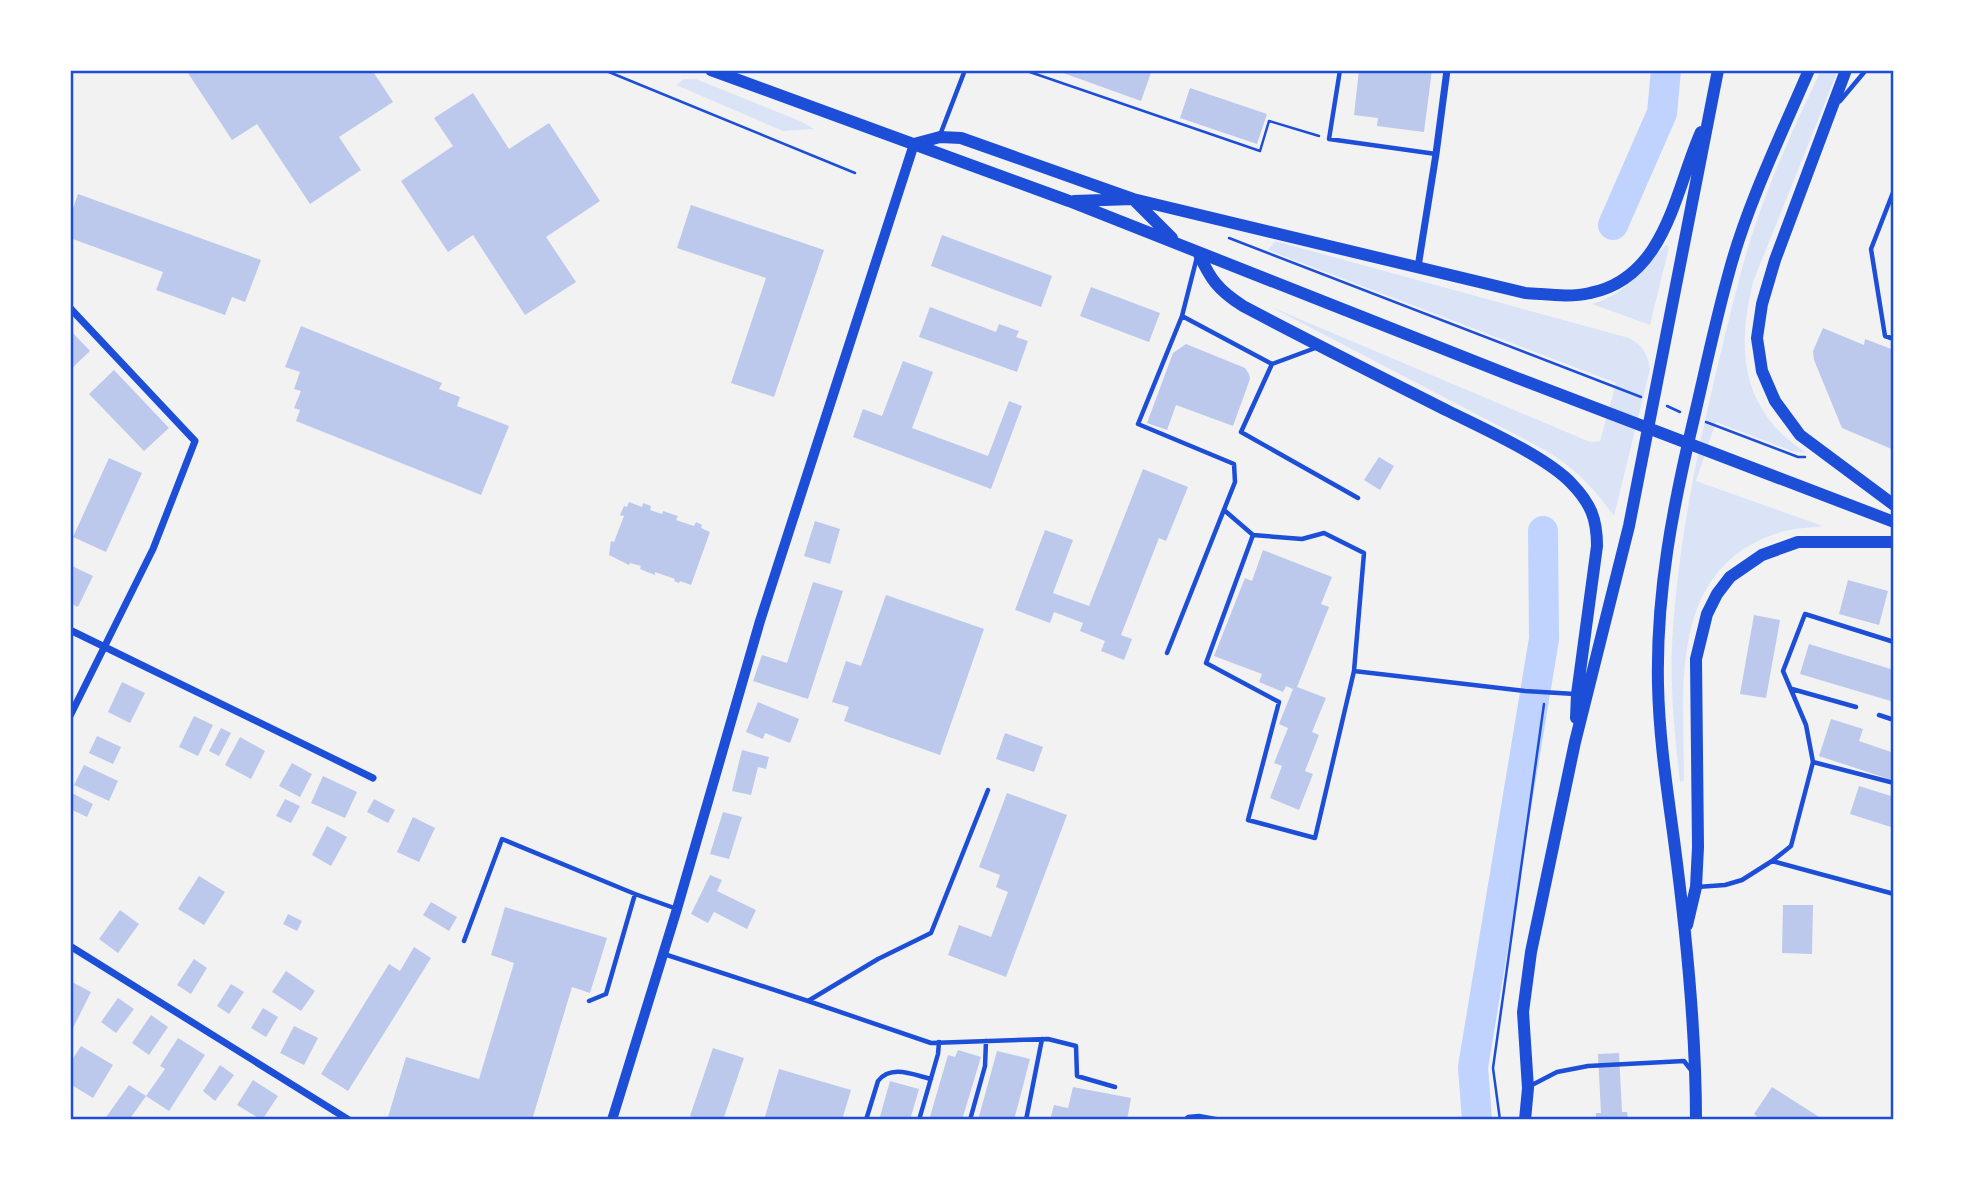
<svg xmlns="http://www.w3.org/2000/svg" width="1964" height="1190" viewBox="0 0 1964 1190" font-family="Lato,sans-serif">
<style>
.green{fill:#dbe4f7}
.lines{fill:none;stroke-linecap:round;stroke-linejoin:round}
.river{stroke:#bfd3fe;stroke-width:30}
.building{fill:#bdc9ec}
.path{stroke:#1d4ed8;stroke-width:2.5}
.service{stroke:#1d4ed8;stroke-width:4.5}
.minor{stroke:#1d4ed8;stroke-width:7}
.tertiary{stroke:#1d4ed8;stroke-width:10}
.primary{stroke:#1d4ed8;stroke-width:12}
.neatline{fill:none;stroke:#1d4ed8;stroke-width:2.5}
</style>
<rect width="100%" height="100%" fill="#f2f2f2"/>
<!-- green -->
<path class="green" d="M 1821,70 L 1838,70 L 1753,282 C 1740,337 1738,388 1780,432 C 1788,440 1797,446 1806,453 L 1792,451 L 1716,422 L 1696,481 L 1823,526 C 1810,528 1794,528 1781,532 C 1667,567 1684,687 1684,781 L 1680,782 C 1675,737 1670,691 1672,645 C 1677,550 1696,456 1718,364 C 1731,311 1743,257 1762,206 C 1779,159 1800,115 1821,70 Z
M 684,79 L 696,79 L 800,121 L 814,129 L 783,131 L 676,85 Z
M 1275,241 L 1629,338 C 1643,346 1647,352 1650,369 L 1614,516 C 1593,487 1576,469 1545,450 L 1269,306 L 1590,442 L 1600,441 L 1616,383 L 1268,250 Z
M 1666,245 L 1669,247 L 1650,325 L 1592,304 C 1633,290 1638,272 1666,245 Z"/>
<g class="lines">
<!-- river -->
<path class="river" d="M 1613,225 L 1662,113 L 1666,70
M 1477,1120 L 1473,1067 L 1544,639 L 1543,531"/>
</g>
<!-- building -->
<path class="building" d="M 186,70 L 372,70 L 393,102 L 339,137 L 361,170 L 310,204 L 257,124 L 232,140 Z
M 1055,70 L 1152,70 L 1141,101 Z
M 1359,70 L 1432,70 L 1424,132 L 1377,126 L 1378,118 L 1354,115 Z
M 1190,88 L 1267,114 L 1257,144 L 1180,118 Z
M 473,93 L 509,149 L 549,123 L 600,201 L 546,237 L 576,282 L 525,315 L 473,235 L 448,252 L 401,181 L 453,146 L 434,118 Z
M 78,194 L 261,260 L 245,302 L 232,297 L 225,315 L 156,290 L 163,272 L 70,238 L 70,217 Z
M 691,205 L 824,250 L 774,397 L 731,383 L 766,278 L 677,248 Z
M 942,235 L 1052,276 L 1041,307 L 931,266 Z
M 1091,287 L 1160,313 L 1149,342 L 1080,316 Z
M 930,307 L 996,332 L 999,324 L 1019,331 L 1016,337 L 1028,341 L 1017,372 L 919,337 Z
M 301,326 L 442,383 L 439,389 L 460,397 L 457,406 L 509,426 L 481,495 L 296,421 L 300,410 L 294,408 L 301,391 L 294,389 L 300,372 L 285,367 Z
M 1823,328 L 1864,345 L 1865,339 L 1894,350 L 1894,450 L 1842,428 L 1814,360 L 1813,351 Z
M 70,330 L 90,351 L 70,370 Z
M 1186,344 L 1245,368 L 1249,374 L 1250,379 L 1233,426 L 1176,405 L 1167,430 L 1147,423 L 1173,353 Z
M 903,361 L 933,372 L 912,428 L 988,456 L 1009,401 L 1022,406 L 991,489 L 853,437 L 863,409 L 882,416 Z
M 114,370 L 169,428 L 144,451 L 89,394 Z
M 1379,457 L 1394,466 L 1380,490 L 1364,480 Z
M 109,458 L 142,473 L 106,552 L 73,537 Z
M 1143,469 L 1188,487 L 1166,541 L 1159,538 L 1121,635 L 1132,639 L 1124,660 L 1101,651 L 1105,641 L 1080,631 L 1083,623 L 1054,612 L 1050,623 L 1015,610 L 1045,530 L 1073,540 L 1053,593 L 1089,606 Z
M 629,502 L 642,507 L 643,503 L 651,506 L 650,510 L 662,514 L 663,511 L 678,516 L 676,520 L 694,526 L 696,522 L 702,525 L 701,528 L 710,532 L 691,585 L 680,581 L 679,583 L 674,581 L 675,579 L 655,572 L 655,575 L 640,569 L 641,566 L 630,563 L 629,565 L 609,555 L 611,541 L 614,542 L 624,516 L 620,515 L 624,506 L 627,507 Z
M 815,521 L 840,529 L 830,564 L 804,556 Z
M 1263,550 L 1332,577 L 1321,604 L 1329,607 L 1297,687 L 1326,698 L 1312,732 L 1319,735 L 1305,771 L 1313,774 L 1299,810 L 1270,798 L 1282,766 L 1274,763 L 1288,728 L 1279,724 L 1293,689 L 1286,686 L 1283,692 L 1259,682 L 1262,674 L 1214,656 L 1245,578 L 1252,581 Z
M 70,565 L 93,576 L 78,607 L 70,603 Z
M 1848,580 L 1888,591 L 1879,625 L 1839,614 Z
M 813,582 L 843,591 L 808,699 L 753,681 L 762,655 L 787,663 Z
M 886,595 L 984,629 L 940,755 L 844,721 L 849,707 L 832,702 L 846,661 L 861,666 Z
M 1754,615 L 1780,620 L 1766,698 L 1740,694 Z
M 1809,644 L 1894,670 L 1894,702 L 1800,674 Z
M 122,682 L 145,693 L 130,723 L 108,712 Z
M 758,702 L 799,719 L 790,743 L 765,733 L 763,739 L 746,732 Z
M 194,716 L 213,725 L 198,756 L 179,747 Z
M 1831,719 L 1863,729 L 1859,741 L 1894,753 L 1892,780 L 1819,756 Z
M 221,728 L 231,733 L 219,756 L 209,751 Z
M 1005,733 L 1043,747 L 1034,772 L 996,759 Z
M 97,736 L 121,747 L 113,764 L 89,753 Z
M 240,737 L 265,751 L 251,779 L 225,765 Z
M 742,750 L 769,757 L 766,769 L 758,767 L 751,795 L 732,791 Z
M 292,763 L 312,774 L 300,797 L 279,786 Z
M 84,765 L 118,781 L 109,801 L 74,785 Z
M 323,776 L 357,792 L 345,818 L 311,803 Z
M 1859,786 L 1894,797 L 1894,828 L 1850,814 Z
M 70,792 L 93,804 L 87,817 L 70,809 Z
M 1007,793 L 1067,815 L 1006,977 L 948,955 L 959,925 L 991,937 L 1008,892 L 996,887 L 1000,875 L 979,867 Z
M 285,799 L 300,806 L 291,823 L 276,816 Z
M 374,799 L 395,810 L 388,823 L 367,812 Z
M 723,812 L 742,817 L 729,859 L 710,854 Z
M 413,817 L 435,828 L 419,862 L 397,852 Z
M 327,826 L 347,837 L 331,866 L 312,855 Z
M 710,875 L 722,880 L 717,891 L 756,910 L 747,929 L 714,912 L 708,923 L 691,914 Z
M 199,876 L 225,892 L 204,925 L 178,909 Z
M 431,902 L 457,917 L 449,931 L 423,915 Z
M 1783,905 L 1813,905 L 1812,954 L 1782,953 Z
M 505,907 L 607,938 L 590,993 L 572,987 L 532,1120 L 399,1120 L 388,1117 L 406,1057 L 479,1079 L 514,963 L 491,955 Z
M 120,910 L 139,924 L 118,953 L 99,939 Z
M 288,914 L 302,921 L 297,931 L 283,924 Z
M 414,947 L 431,958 L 348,1091 L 321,1074 L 389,964 L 400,971 Z
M 194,959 L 207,968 L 191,994 L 177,985 Z
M 286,971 L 315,991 L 301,1011 L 272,992 Z
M 70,981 L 91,992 L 70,1034 Z
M 231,984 L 244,992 L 229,1014 L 217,1006 Z
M 118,998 L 134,1009 L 116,1033 L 101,1022 Z
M 263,1008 L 278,1017 L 266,1037 L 251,1028 Z
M 151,1015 L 168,1027 L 149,1055 L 132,1043 Z
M 294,1026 L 318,1038 L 304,1065 L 280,1053 Z
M 178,1038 L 205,1055 L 169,1111 L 146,1096 L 165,1069 L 160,1066 Z
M 81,1046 L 113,1065 L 93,1098 L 70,1084 L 70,1063 Z
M 713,1048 L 744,1058 L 723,1120 L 700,1120 L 690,1116 Z
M 958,1050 L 981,1057 L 962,1120 L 929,1120 L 948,1055 L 955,1057 Z
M 997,1051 L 1030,1059 L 1014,1120 L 978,1120 Z
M 1619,1053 L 1622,1112 L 1627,1112 L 1628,1120 L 1596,1120 L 1596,1113 L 1601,1113 L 1598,1054 Z
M 220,1065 L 234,1075 L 215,1101 L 203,1091 Z
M 779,1069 L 851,1090 L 842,1120 L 764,1120 Z
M 253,1080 L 278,1096 L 262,1120 L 237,1105 Z
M 890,1081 L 919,1089 L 910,1120 L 879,1120 Z
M 129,1085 L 146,1096 L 129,1120 L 104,1120 Z
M 1073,1087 L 1131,1098 L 1127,1120 L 1050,1120 L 1054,1105 L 1068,1108 Z
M 1772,1087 L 1824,1120 L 1762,1120 L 1754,1114 Z"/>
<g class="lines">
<!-- path -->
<path class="path" d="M 604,70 L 855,173
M 1024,70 L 1260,151 L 1269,121 L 1319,136
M 1229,238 L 1641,397
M 1667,406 L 1680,412
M 1706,422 L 1798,457 L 1805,457
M 1500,1120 L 1493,1068 L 1544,704"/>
<!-- service -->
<path class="service" d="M 1340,70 L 1329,139 L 1436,154
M 1840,101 L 1866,70
M 940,135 L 965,70
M 1894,190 L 1871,249 L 1885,336 L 1894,339
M 1182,316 L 1272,364
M 1318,347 L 1272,364 L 1241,432 L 1358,498
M 1224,510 L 1253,535
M 1167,653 L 1235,482 L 1234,464 L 1138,424 L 1182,316 L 1197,257
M 1354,671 L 1315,838 L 1248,820 L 1279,702 L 1206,663 L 1253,535 L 1302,539 L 1324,533 L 1364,553 L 1354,671 L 1525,691 L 1575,694
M 1792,689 L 1856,707
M 1879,715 L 1894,720
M 1813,762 L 1894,783
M 1772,861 L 1894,894
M 1697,887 L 1725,885 L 1742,880 L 1772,861 L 1791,846 L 1813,762 L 1806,725 L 1783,671 L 1805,614 L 1894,642
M 464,941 L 502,839 L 635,894 L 677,909
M 664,954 L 808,1001 L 878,959 L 931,933 L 988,790
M 589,1001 L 606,994 L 635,894
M 808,1001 L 931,1043 L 1048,1039 L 1076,1046 L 1077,1076 L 1115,1087
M 1530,1086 L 1557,1072 L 1588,1066 L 1684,1061 L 1691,1070
M 866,1120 L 878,1081 C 891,1064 914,1075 931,1079
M 919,1120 L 938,1054 L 939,1042
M 970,1120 L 985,1066 L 986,1041
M 1026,1120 L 1042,1039
M 1185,1120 L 1188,1117 L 1199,1116 L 1221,1120"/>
<!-- minor -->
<path class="minor" d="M 1418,267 L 1436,154 L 1447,70
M 70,308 L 195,441 L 153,549 L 70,716
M 70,630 L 373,778
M 70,946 L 349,1120"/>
<!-- tertiary -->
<path class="tertiary" d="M 612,1120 L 677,909 L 760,621 L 914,144"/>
<!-- primary -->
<path class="primary" d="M 711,70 L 1069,201 L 1517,378 L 1894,522
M 1846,70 L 1775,260 L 1762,304 L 1757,338 L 1762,371 L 1775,401 L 1800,435 L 1894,505
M 914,144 L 940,137 L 961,138 L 1133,199 L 1525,293 C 1546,294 1569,298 1590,293 C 1666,278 1675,190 1701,132
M 1074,201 L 1133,199 L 1172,238
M 1198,252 C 1210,279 1218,290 1243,306 C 1311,342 1379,376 1448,411 C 1482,428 1547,457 1572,484 C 1591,504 1597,519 1597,546 L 1577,694 L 1576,718
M 1687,925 L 1696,887 L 1698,847 L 1696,659 L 1707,614 L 1717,594 L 1730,577 L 1762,555 L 1798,542 L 1894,542
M 1525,1120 L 1528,1088 L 1523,1012 L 1531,952 L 1575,742 L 1629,526 L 1718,70
M 1696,1120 C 1696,1028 1686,931 1674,840 C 1667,788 1659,737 1658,684 C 1656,593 1673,506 1694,418 C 1705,371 1715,323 1728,276 C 1746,207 1781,135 1809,70"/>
</g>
<!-- border -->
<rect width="1964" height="1190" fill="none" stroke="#ffffff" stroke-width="144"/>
<rect x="72" y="72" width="1820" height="1046" class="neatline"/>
</svg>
